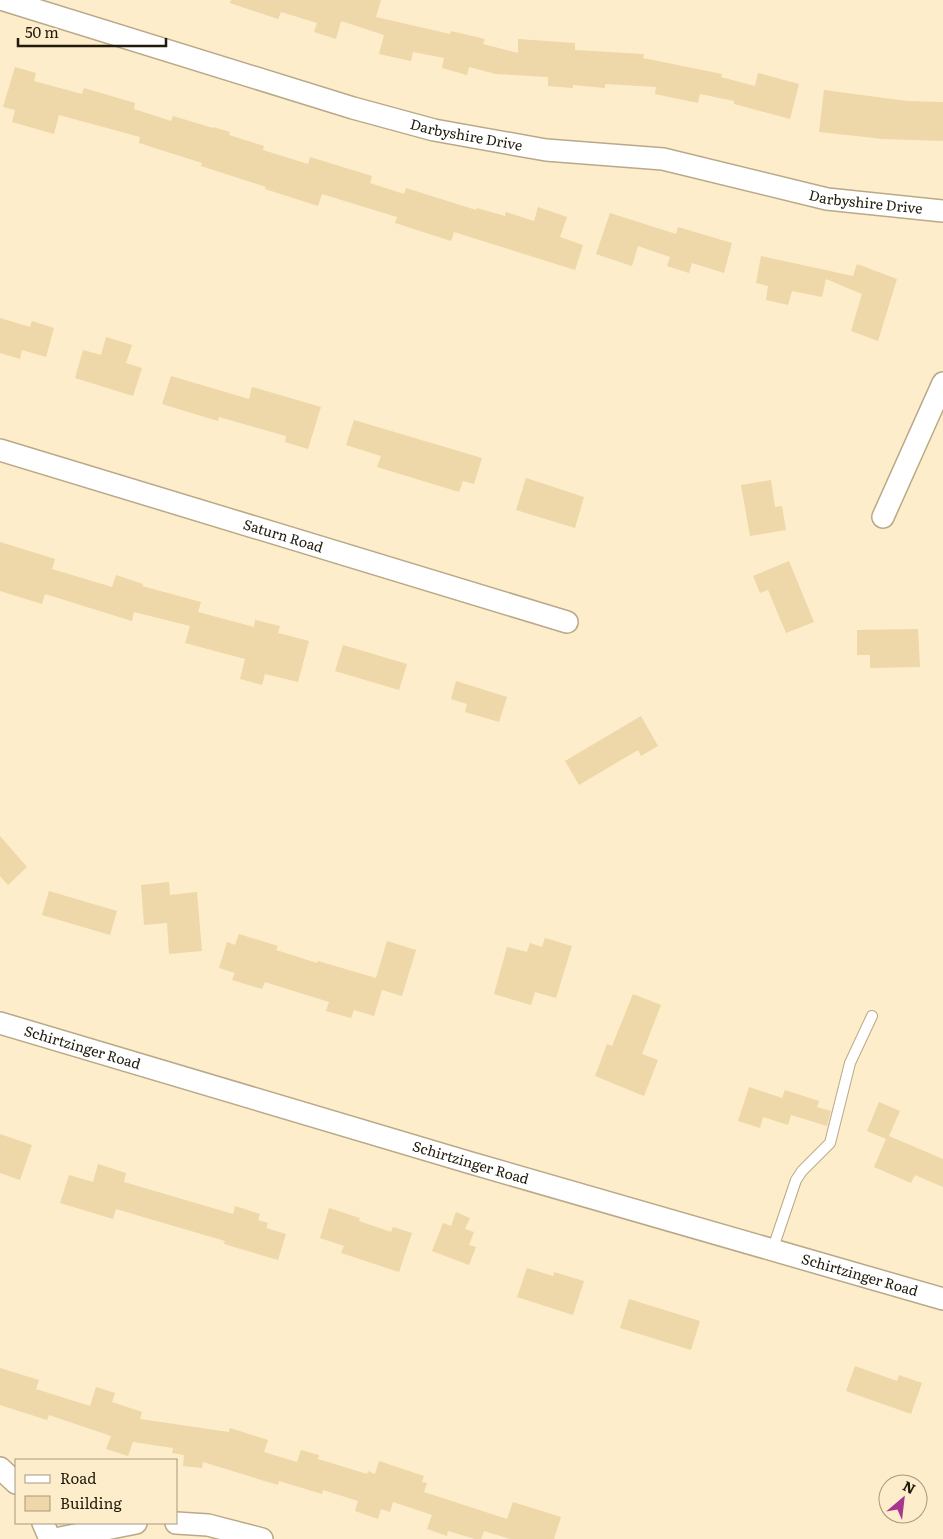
<svg xmlns="http://www.w3.org/2000/svg" width="943" height="1539" viewBox="0 0 943 1539" font-family="Literata,serif">
<style>
.building{fill:#eed7a8}
.lines{fill:none;stroke-linecap:round;stroke-linejoin:round}
.service-casing{stroke:#b9a988;stroke-width:12}
.minor-casing{stroke:#b9a988;stroke-width:24}
.service{stroke:#fff;stroke-width:10}
.minor{stroke:#fff;stroke-width:21}
.labels{text-anchor:middle;stroke-width:4;stroke-linejoin:round;paint-order:stroke}
.street-label{font-size:14px;fill:#211b0e;stroke:#feedca}
</style>
<rect width="100%" height="100%" fill="#feedca"/>
<!-- building -->
<path class="building" d="M 231,0 L 381,0 L 376,17 L 450,34 L 451,31 L 485,39 L 483,44 L 518,53 L 518,39 L 575,43 L 575,50 L 644,54 L 643,58 L 722,74 L 721,77 L 755,86 L 758,73 L 799,84 L 790,119 L 734,104 L 734,101 L 700,94 L 698,103 L 655,94 L 656,87 L 605,84 L 605,88 L 573,85 L 573,88 L 548,86 L 548,77 L 496,74 L 469,67 L 467,75 L 442,68 L 444,58 L 413,52 L 411,61 L 379,54 L 384,35 L 341,21 L 336,39 L 314,32 L 317,23 L 281,12 L 278,19 L 230,3 Z
M 15,67 L 36,73 L 34,81 L 82,94 L 84,88 L 135,103 L 134,109 L 171,121 L 173,116 L 213,128 L 213,127 L 230,132 L 229,135 L 264,146 L 263,150 L 308,164 L 310,157 L 372,176 L 370,183 L 404,194 L 406,188 L 476,210 L 477,208 L 505,216 L 506,212 L 534,221 L 538,207 L 567,217 L 560,237 L 583,245 L 575,270 L 454,232 L 451,241 L 395,223 L 397,217 L 322,194 L 318,206 L 265,189 L 266,187 L 201,166 L 202,163 L 139,143 L 140,137 L 59,115 L 54,134 L 12,122 L 15,110 L 3,107 Z
M 824,90 L 907,101 L 943,102 L 943,141 L 883,139 L 819,132 Z
M 610,213 L 676,234 L 678,227 L 732,243 L 724,273 L 692,263 L 689,273 L 667,266 L 670,257 L 638,246 L 632,266 L 596,254 Z
M 761,256 L 853,276 L 857,264 L 897,279 L 878,341 L 851,331 L 862,294 L 826,279 L 822,297 L 792,291 L 788,305 L 766,300 L 768,286 L 756,283 Z
M 0,318 L 30,327 L 32,321 L 54,328 L 46,357 L 22,350 L 20,359 L 0,353 Z
M 106,337 L 132,345 L 126,363 L 142,368 L 133,396 L 75,378 L 83,350 L 101,355 Z
M 171,376 L 249,399 L 252,387 L 321,407 L 308,449 L 285,442 L 286,436 L 219,417 L 218,421 L 162,404 Z
M 354,420 L 482,458 L 474,484 L 463,481 L 459,492 L 377,467 L 381,456 L 346,445 Z
M 526,478 L 584,497 L 575,528 L 516,510 Z
M 771,480 L 775,507 L 782,506 L 786,530 L 750,536 L 741,485 Z
M 0,542 L 55,559 L 52,569 L 112,587 L 116,575 L 143,584 L 142,586 L 201,602 L 198,612 L 254,627 L 255,620 L 280,626 L 278,633 L 309,641 L 298,682 L 265,674 L 262,685 L 240,679 L 245,659 L 185,643 L 190,626 L 134,612 L 132,621 L 45,594 L 42,604 L 0,591 Z
M 789,561 L 814,622 L 786,633 L 768,590 L 760,593 L 753,576 Z
M 918,629 L 920,667 L 870,668 L 870,655 L 857,655 L 857,630 Z
M 343,645 L 407,664 L 399,690 L 335,671 Z
M 456,681 L 507,697 L 499,722 L 465,712 L 467,704 L 451,699 Z
M 641,716 L 658,746 L 641,756 L 638,750 L 579,785 L 565,761 Z
M 0,836 L 27,867 L 8,885 L 0,876 Z
M 169,882 L 170,895 L 197,892 L 202,951 L 169,954 L 167,923 L 144,925 L 141,885 Z
M 49,891 L 117,911 L 110,935 L 42,915 Z
M 239,934 L 278,946 L 276,950 L 317,963 L 318,961 L 376,978 L 387,941 L 416,950 L 402,996 L 382,990 L 374,1016 L 354,1010 L 351,1018 L 326,1011 L 329,1002 L 265,982 L 262,989 L 232,980 L 235,973 L 219,968 L 227,942 L 235,945 Z
M 545,938 L 572,946 L 556,998 L 535,992 L 531,1005 L 494,994 L 507,947 L 527,952 L 530,943 L 542,947 Z
M 633,994 L 661,1005 L 642,1054 L 658,1060 L 644,1096 L 595,1076 L 607,1044 L 612,1046 Z
M 749,1087 L 782,1098 L 785,1090 L 819,1101 L 817,1107 L 831,1111 L 827,1126 L 791,1115 L 788,1125 L 763,1117 L 760,1128 L 738,1121 Z
M 879,1102 L 900,1111 L 889,1136 L 943,1159 L 943,1187 L 915,1175 L 911,1183 L 874,1167 L 886,1139 L 867,1131 Z
M 0,1134 L 32,1145 L 20,1180 L 0,1173 Z
M 98,1164 L 126,1173 L 124,1182 L 233,1214 L 235,1206 L 260,1214 L 258,1220 L 268,1223 L 266,1228 L 286,1234 L 278,1260 L 224,1244 L 225,1241 L 116,1209 L 113,1219 L 60,1203 L 69,1175 L 93,1182 Z
M 329,1208 L 360,1218 L 359,1221 L 391,1232 L 393,1227 L 412,1233 L 399,1272 L 341,1253 L 344,1246 L 320,1238 Z
M 456,1212 L 470,1218 L 465,1229 L 474,1232 L 469,1245 L 476,1247 L 469,1265 L 432,1251 L 443,1223 L 451,1226 Z
M 527,1268 L 553,1276 L 554,1272 L 584,1281 L 573,1315 L 517,1297 Z
M 629,1299 L 700,1321 L 691,1350 L 620,1328 Z
M 855,1366 L 897,1381 L 899,1375 L 922,1383 L 911,1414 L 846,1391 Z
M 0,1368 L 39,1380 L 36,1389 L 90,1406 L 96,1387 L 115,1393 L 112,1402 L 142,1412 L 140,1419 L 229,1432 L 230,1428 L 268,1440 L 264,1452 L 297,1462 L 301,1450 L 319,1455 L 318,1459 L 367,1474 L 368,1471 L 375,1474 L 379,1461 L 424,1476 L 422,1482 L 427,1483 L 424,1492 L 507,1519 L 513,1502 L 561,1517 L 554,1539 L 510,1539 L 484,1531 L 481,1539 L 475,1539 L 448,1531 L 447,1536 L 427,1529 L 432,1515 L 393,1502 L 390,1512 L 381,1509 L 378,1519 L 355,1511 L 358,1501 L 323,1490 L 322,1494 L 279,1481 L 278,1485 L 203,1462 L 202,1468 L 183,1466 L 184,1455 L 172,1453 L 173,1448 L 133,1442 L 128,1456 L 106,1449 L 111,1436 L 49,1415 L 47,1420 L 0,1405 Z"/>
<g class="lines">
<!-- service casing -->
<g class="service-casing">
<path id="service" d="M 772,1251 L 796,1180 L 802,1171 L 830,1143 L 850,1063 L 872,1016"/>
</g>
<!-- minor casing -->
<g class="minor-casing">
<g id="minor">
<path id="s1" d="M 4,0 L 353,108 L 434,130 L 546,150 L 663,159 L 827,199 L 943,211"/>
<path id="s2" d="M 0,450 L 567,622"/>
<path d="M 883,517 L 943,383"/>
<path id="s3" d="M 0,1023 L 471,1163 L 943,1299"/>
<path d="M 0,1468 L 16,1483"/>
<path d="M 43,1523 L 50,1539"/>
<path d="M 176,1523 L 208,1525 L 262,1539"/>
<path d="M 55,1539 L 136,1523"/>
</g>
</g>
<!-- service -->
<use href="#service" class="service"/>
<!-- minor -->
<use href="#minor" class="minor"/>
</g>
<g class="labels">
<!-- street labels -->
<g class="street-label">
<text dy="5" stroke="none"><textPath href="#s1" startOffset="482">Darbyshire Drive</textPath></text>
<text dy="5" stroke="none"><textPath href="#s1" startOffset="888">Darbyshire Drive</textPath></text>
<text dy="5" stroke="none"><textPath href="#s2" startOffset="296">Saturn Road</textPath></text>
<text dy="5" stroke="none"><textPath href="#s3" startOffset="86">Schirtzinger Road</textPath></text>
<text dy="5" stroke="none"><textPath href="#s3" startOffset="491">Schirtzinger Road</textPath></text>
<text dy="5" stroke="none"><textPath href="#s3" startOffset="896">Schirtzinger Road</textPath></text>
</g>
</g>
<!-- legend -->
<rect x="15" y="1459" width="162" height="65" fill="#feedca" stroke="#a6997f"/>
<rect x="25" y="1475" width="25" height="8" fill="#ffffff" stroke="#a6997f"/>
<text x="60" y="1484" font-size="15" fill="#211b0e">Road</text>
<rect x="25" y="1496" width="25" height="15" fill="#eed7a8" stroke="#a6997f"/>
<text x="60" y="1509" font-size="15" fill="#211b0e">Building</text>
<!-- north arrow -->
<g transform="translate(903 1499) rotate(28)"><circle r="24" fill="#feedca" stroke="#a6997f"/>
<path d="M0-4L9 19L0 12L-9 19Z" fill="#a8358f"/>
<text y="-8" font-size="14" font-weight="bold" text-anchor="middle" fill="#211b0e">N</text>
</g>
<!-- scale -->
<path d="M18 38v8h148v-8" fill="none" stroke="#211b0e" stroke-width="2.5"/>
<text x="25" y="38" font-size="15" fill="#211b0e" stroke="#feedca" stroke-width="4" paint-order="stroke">50 m</text>
</svg>
